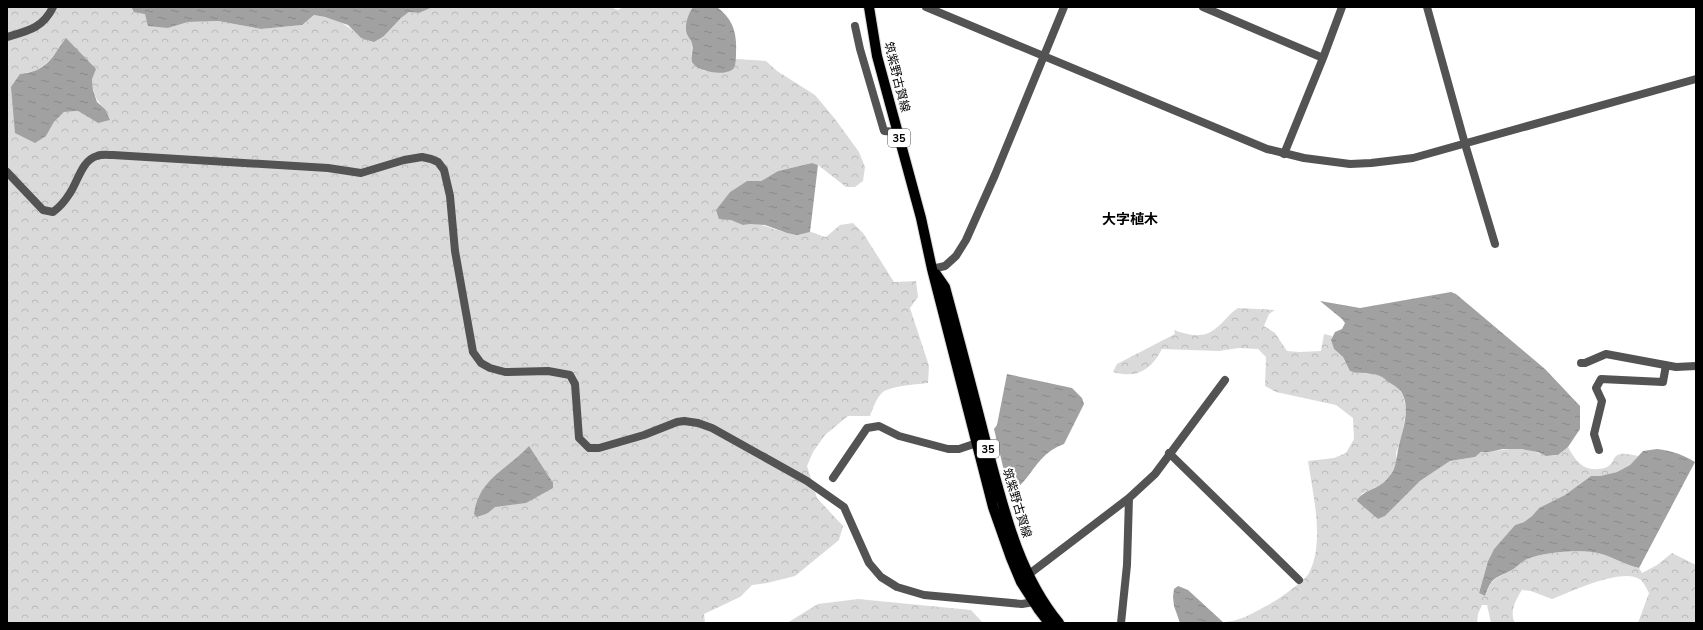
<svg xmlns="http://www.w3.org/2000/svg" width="1703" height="630" viewBox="0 0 1703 630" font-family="'Nunito Sans','Noto Sans JP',sans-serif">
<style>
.forest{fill:url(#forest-crowns);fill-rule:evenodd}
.water{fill:url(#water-ripples)}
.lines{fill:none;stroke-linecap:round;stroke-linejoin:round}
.primary-casing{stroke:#dbdbdb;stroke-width:12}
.minor{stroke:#535353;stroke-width:8}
.tertiary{stroke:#535353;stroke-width:8}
.primary{stroke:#000;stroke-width:10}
.labels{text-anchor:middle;stroke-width:4;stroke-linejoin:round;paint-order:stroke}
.shield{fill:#fff;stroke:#4c4c4c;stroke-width:1}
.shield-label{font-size:11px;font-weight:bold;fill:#000}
.street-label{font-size:12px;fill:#000;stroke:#fff}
.quarter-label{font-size:14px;font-weight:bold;fill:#000;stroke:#fff}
</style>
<defs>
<pattern id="forest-crowns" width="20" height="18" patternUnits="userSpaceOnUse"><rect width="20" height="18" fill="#dadada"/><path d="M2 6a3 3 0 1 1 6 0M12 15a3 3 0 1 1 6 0" fill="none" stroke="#b9b9b9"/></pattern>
<pattern id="water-ripples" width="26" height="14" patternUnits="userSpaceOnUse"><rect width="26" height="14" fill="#a1a1a1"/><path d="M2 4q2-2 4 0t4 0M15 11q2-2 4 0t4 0" fill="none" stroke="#898989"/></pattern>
</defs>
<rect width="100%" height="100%" fill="#fff"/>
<!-- forest -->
<path class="forest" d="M 7,7 L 131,7 L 134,12 L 145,13 L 168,28 L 188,22 L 218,21 L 261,29 L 302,25 L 314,15 C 336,19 345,22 361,38 L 384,36 L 401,18 L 409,12 L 419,13 L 433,7 L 610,7 L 618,10 L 623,7 L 693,7 L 691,10 C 691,26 693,44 691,60 L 704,71 L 724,72 L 734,67 L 736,59 L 766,61 L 777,71 L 815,95 L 835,119 L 859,152 L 865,167 L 863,181 L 855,187 L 846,187 L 818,165 L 812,163 L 778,171 L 761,181 L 747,181 L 730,192 L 716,210 L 743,225 C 762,221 771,230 789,233 C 797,235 803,232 811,232 C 815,233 821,236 826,237 L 840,225 L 853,223 L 863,233 L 894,282 L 916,281 L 918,297 L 910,308 L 929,366 L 928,383 C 917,384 894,386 884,391 C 877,396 873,408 870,416 L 848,416 L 825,435 L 813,452 L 807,466 L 817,498 L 843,526 L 839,540 L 795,576 L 767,583 L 752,585 L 740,597 L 704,614 L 705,623 L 7,623 ZM 55,53 L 92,79 C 93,92 95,100 105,109 L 98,123 L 78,111 L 64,112 L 54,122 L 46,136 L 20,74 C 36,72 46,67 55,53 Z
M 1238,308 L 1275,310 L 1269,314 L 1264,326 L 1275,333 L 1287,351 L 1299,352 L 1321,351 L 1324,334 L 1332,336 L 1331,340 L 1334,349 L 1343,357 L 1345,362 L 1365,374 L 1370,373 L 1381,376 L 1396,386 L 1403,394 L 1406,410 L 1402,435 L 1396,453 L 1397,461 L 1390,477 L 1383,484 L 1361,494 L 1373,514 L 1378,519 L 1385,516 L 1420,481 L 1450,461 L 1475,457 L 1481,452 C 1497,452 1511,447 1528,449 C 1537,451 1548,459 1558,455 C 1561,453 1565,449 1568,447 C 1575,459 1582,471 1598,469 C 1602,469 1606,468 1610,465 C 1614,461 1613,456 1620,454 C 1625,453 1633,455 1638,456 L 1630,465 L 1617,472 L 1600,476 L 1591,476 L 1565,495 L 1539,508 L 1532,516 L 1524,522 L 1515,525 L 1494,549 L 1488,561 L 1479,593 L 1485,596 C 1492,577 1496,579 1512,570 C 1517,567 1521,562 1527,559 C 1545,552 1574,550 1593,552 C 1609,554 1624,565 1639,568 L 1642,573 L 1657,565 L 1672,553 L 1696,565 L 1696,623 L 1638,623 L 1649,593 C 1647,589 1644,583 1641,580 C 1624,566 1570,592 1552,599 L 1531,591 L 1522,590 C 1516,599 1509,612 1515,623 L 1491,623 L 1487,605 L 1482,605 L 1478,614 L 1477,623 L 1224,623 L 1224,622 C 1238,622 1253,613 1266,606 C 1275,602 1305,581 1309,573 C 1325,542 1313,495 1308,461 L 1334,458 L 1346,453 L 1354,439 L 1353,418 L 1336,405 L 1276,392 L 1265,386 L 1266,357 L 1258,349 L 1239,348 L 1219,351 L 1162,349 C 1151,370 1137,379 1113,372 L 1117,364 L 1175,334 L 1174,330 C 1187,335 1203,339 1215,329 C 1224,323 1228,314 1238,308 Z
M 858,599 L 971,610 L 983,623 L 787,623 L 818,604 Z"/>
<!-- water -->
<path class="water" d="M 131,7 L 433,7 L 419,13 L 409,12 L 401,18 L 384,36 L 374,42 L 361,38 L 348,25 L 325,17 L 314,15 L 302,25 L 261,29 L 218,21 L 188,22 L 168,28 L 148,26 L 145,14 L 134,12 Z
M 693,7 L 717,7 C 733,19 737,33 736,52 C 736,57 736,64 734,68 C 727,77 697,72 692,62 C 690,57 694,50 692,44 C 692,40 689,39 688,36 C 683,28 688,14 693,7 Z
M 66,38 L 96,69 L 92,79 L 93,90 L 97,102 L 105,109 L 110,120 L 98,123 L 78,111 L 64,112 L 54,122 L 46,136 L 35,143 L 15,133 L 11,87 L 20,74 C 48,71 51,58 66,38 Z
M 812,163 L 818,165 L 810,232 L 797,235 L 787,233 L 765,225 L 751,224 L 743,225 L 731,220 L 719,219 L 716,210 L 730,192 L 747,181 L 761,181 L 778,171 Z
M 1451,292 L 1456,294 L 1545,369 L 1580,406 L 1580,429 L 1568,447 L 1558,455 L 1546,456 L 1538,452 L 1522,449 L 1503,449 L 1489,452 L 1481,452 L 1475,457 L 1450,461 L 1420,481 L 1385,516 L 1378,519 L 1357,501 C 1363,489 1379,490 1388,478 C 1398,468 1396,454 1400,441 C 1404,427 1409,409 1403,395 C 1401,389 1393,385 1387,381 C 1385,379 1383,377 1380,376 C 1370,372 1360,374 1350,371 L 1343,357 L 1334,349 L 1331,340 L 1335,332 L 1342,329 L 1345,323 L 1342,319 L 1320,301 L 1360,308 Z
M 1007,374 L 1072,388 L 1082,398 L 1084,404 L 1064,444 C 1044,451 1037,465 1025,480 C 1020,485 1015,491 1010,496 L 994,429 L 997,425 Z
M 529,446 L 553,483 L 553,488 L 526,503 L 495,507 L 488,513 L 477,517 L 474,514 C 479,478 507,470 529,446 Z
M 1657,449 C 1672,451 1682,454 1695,462 L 1639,568 C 1624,565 1609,554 1593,552 C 1574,550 1545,552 1527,559 C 1521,562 1517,567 1512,570 C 1495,579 1492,576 1485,596 L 1479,593 L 1488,561 L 1494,549 L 1515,525 L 1524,522 L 1532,516 L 1539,508 L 1565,495 L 1591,476 L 1600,476 L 1617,472 L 1630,465 L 1643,451 Z
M 1178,586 L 1188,590 L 1224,623 L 1180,623 L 1174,606 L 1173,597 L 1174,589 Z"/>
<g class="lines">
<!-- primary casing -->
<g class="primary-casing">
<path id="primary" d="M 869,7 L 877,56 L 921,218 L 932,269 L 993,507 L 1011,558 L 1021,582 L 1039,610 L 1049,623
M 936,274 L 945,287 C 959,339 973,391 986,443 C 1003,505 1017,572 1059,623"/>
</g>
<!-- minor -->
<path class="minor" d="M 1203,7 L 1323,58
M 1427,7 L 1465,144 L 1495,244
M 855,26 L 860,49 L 884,131 L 897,132
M 1284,154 L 1323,58 L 1342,7
M 7,172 L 43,210 L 53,212 C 60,207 65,201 70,193 C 78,181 82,160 97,156 C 102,154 108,155 113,155 L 328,168 L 361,173 L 404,160 L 422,157 L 431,159 L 438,162 L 444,170 L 450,196 L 455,251 L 473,352 L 481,363 L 490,368 L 505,372 L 548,371 L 570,375 L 575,384 L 579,438 L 589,448 L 599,448 L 644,435 L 677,422 L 684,421 L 698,423 L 712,428 L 807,481 L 844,507 L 869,563 L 881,577 L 897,587 L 924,595 L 1022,604 L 1034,602 L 1039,599
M 1581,363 L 1585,363 L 1606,354 L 1676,367 L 1696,366
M 1599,450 L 1594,434 L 1602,401 L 1596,388 L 1601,379 L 1663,382 L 1666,365
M 1169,453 L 1299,580
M 833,478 L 867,428 L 879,426 L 899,436 L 948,449 L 959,449 L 977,443
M 1024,578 L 1129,498 L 1155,474 L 1225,380
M 1121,623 L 1127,565 L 1129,498"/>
<!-- tertiary -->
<path class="tertiary" d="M 926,7 L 1267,149 L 1304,158 L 1350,164 L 1371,163 L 1413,158 L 1696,79
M 7,37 C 28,31 43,28 53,7
M 932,269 L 945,266 L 956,256 L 966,240 L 995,175 L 1064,7"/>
<!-- primary -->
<use href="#primary" class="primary"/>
</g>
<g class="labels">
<!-- shield labels -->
<g class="shield">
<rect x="888" y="129" width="22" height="18" rx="3"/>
<rect x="977" y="440" width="22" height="18" rx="3"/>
</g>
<g class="shield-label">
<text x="899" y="142">35</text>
<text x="988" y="453">35</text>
</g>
<!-- street labels -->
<g class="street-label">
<text transform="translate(897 77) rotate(76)" y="4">筑紫野古賀線</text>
<text transform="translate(1017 503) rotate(73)" y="4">筑紫野古賀線</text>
</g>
<!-- quarter labels -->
<g class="quarter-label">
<text x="1130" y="224">大字植木</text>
</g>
</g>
<!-- border -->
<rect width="1703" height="630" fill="none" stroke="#000000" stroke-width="16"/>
</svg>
